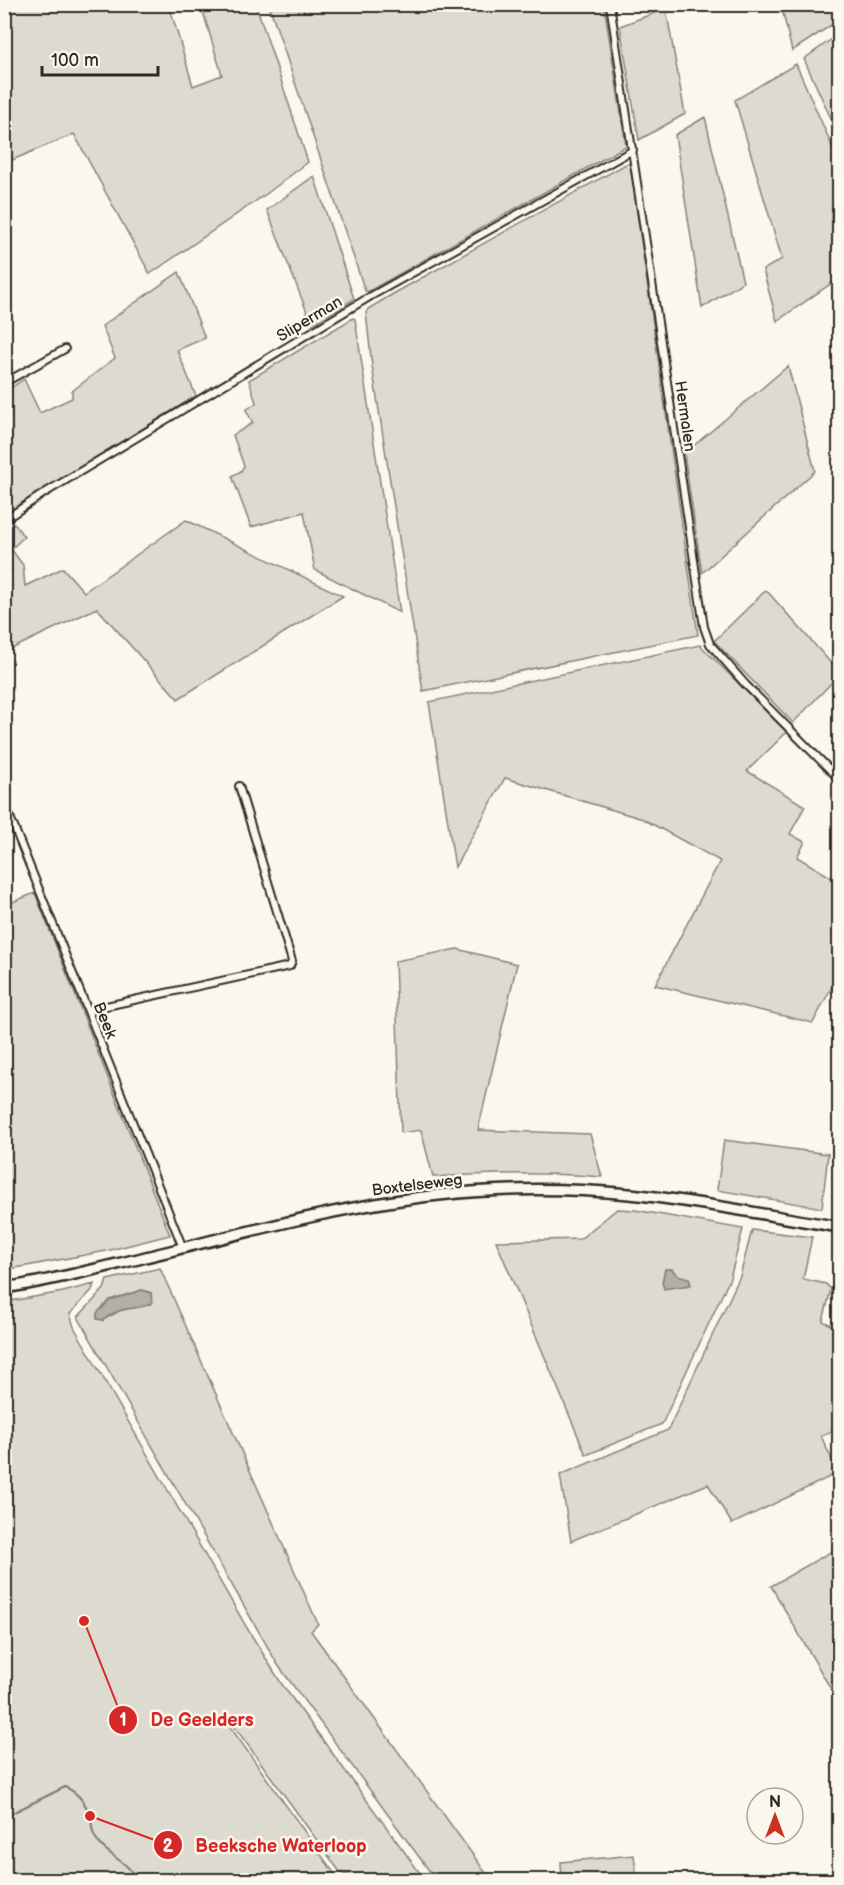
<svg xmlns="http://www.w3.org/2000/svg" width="844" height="1885" viewBox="0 0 844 1885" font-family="'Balsamiq Sans',sans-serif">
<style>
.green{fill:#dddad0;stroke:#84827e;stroke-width:1.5;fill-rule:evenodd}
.water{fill:#b1afa7;stroke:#7b7a75;stroke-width:1.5}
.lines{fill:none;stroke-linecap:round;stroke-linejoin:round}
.stream{stroke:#7b7a75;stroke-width:2}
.minor-casing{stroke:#2b2b2b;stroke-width:10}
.secondary-casing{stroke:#2b2b2b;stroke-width:14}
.minor{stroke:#fbf7ec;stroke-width:6}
.secondary{stroke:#fbf7ec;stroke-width:9}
.labels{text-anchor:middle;stroke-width:5;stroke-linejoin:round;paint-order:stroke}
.street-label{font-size:16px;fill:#2b2b2b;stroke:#fbf7ec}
.leader{fill:none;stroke:#d62828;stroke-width:2}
.callout-dot{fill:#d62828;stroke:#fbf7ec;stroke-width:2}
.mark-label{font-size:18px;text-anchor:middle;font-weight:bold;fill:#fff}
.callout-label{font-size:18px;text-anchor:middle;font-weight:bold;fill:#d62828;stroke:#fbf7ec;stroke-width:5;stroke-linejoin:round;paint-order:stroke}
</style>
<rect width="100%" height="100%" fill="#fbf7ec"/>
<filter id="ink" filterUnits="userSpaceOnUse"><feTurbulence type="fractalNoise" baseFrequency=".0167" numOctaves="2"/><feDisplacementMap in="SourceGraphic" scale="12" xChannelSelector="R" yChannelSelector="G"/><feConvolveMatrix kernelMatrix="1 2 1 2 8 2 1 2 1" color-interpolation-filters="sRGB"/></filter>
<g filter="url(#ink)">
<!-- green -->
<path class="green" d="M 5,4 L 169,5 L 193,86 L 222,75 L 201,5 L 256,5 L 308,162 L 269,192 L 150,274 L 74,134 L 5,163 Z
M 269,5 L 604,5 L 626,146 L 369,291 L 365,291 Z
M 658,5 L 677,5 L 666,9 L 685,114 L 639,140 L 620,26 L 660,11 Z
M 781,5 L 839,5 L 839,20 L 792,51 Z
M 839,34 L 839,136 L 804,59 Z
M 796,64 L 839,162 L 839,278 L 777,321 L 763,270 L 782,259 L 735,100 Z
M 705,117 L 743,282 L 702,308 L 675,135 Z
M 626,164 L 630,164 L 698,635 L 423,691 L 372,366 L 366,313 L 368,309 L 393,294 Z
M 314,176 L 354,299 L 312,325 L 267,210 Z
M 179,272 L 205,338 L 177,350 L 196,396 L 5,514 L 5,392 L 24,379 L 40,413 L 72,398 L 72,391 L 115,358 L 102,326 Z
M 353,318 L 355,319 L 400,613 L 315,570 L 304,512 L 251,527 L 232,476 L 241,471 L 244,466 L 233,435 L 253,423 L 246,410 L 256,403 L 249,380 Z
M 788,366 L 815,471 L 702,573 L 684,454 Z
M 186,520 L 343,596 L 178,699 L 97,608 L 5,652 L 5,577 L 12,571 L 5,560 L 5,530 L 14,523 L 24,537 L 11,549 L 23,565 L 25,586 L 63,568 L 84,592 Z
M 766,590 L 839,672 L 839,675 L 793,723 L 714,641 Z
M 700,645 L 787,732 L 747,771 L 805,806 L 790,834 L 805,842 L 797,857 L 839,882 L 839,973 L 813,1023 L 655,985 L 720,861 L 643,819 L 505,778 L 455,867 L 429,702 Z
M 35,893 L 170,1235 L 106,1251 L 5,1270 L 5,905 Z
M 457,949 L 517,964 L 478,1130 L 590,1134 L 602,1177 C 545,1172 490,1173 433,1177 L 421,1130 L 401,1133 L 395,961 Z
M 724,1140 L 828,1154 L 822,1208 L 717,1190 Z
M 617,1209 L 635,1210 L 743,1229 L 730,1278 L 662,1424 L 586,1455 L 496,1241 L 580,1239 Z
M 752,1230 L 812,1237 L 803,1279 L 826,1284 L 831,1289 L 823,1321 L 839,1329 L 839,1428 L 821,1436 L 838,1473 L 732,1524 L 708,1484 L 571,1541 L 560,1475 L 668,1430 L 740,1276 Z
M 160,1268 L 318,1624 L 311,1631 L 491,1880 L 436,1880 L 278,1665 L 78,1317 L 104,1289 L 107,1280 ZM 142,1290 L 151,1293 L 126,1309 L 119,1311 L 103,1320 L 110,1300 Z
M 94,1284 L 92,1290 L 70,1314 L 74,1327 L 247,1628 L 281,1683 L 425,1880 L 361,1880 C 356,1875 347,1877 340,1872 L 229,1719 L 226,1721 L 339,1880 L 5,1880 L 5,1302 L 63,1292 Z
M 839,1547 L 839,1703 L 771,1586 Z
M 634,1855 L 637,1880 L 562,1880 L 561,1862 Z"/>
<!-- water -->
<path class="water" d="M 665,1269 L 672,1269 L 677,1275 L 689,1278 L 691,1285 L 664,1289 L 662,1282 Z
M 142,1290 L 151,1293 L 152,1303 C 143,1309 133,1307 122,1310 C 115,1312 109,1316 103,1320 L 97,1319 L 97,1313 L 110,1300 Z"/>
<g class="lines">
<!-- stream -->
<path class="stream" d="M 4,1817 L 65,1787 C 79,1793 87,1805 91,1819 C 92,1825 92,1832 95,1837 C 105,1856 128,1860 137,1880"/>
<!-- minor casing -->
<g class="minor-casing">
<path id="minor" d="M 610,4 L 704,627 L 710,644 L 746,685 L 840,780
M 4,383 L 65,349
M 4,520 L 43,494 L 371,296 L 633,150
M 4,802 L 183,1248
M 88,1010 L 290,966 L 292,961 L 239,786"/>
</g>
<!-- secondary casing -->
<g class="secondary-casing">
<path id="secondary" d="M 4,1288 C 51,1281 96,1269 142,1258 C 240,1234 338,1206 439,1195 C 502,1188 566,1188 629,1194 C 699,1201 770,1216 840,1227"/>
</g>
<!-- minor -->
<use href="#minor" class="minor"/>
<!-- secondary -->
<use href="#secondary" class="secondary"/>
</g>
</g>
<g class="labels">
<!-- street labels -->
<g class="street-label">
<text transform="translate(309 318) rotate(-31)" y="6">Sliperman</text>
<text transform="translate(686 416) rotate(82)" y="6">Hermalen</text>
<text transform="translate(106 1020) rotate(68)" y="6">Beek</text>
<text transform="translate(417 1184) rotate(-7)" y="6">Boxtelseweg</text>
</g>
</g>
<!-- callouts -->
<path class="leader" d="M84 1621L123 1720M90 1816L168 1845"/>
<g class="callout-dot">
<circle cx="84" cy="1621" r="6"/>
<circle cx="90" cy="1816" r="6"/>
<circle cx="123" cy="1720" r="15"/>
<circle cx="168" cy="1845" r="15"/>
</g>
<g class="mark-label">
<text x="123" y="1726">1</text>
<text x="168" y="1852">2</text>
</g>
<g class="callout-label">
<text x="202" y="1726">De Geelders</text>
<text x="281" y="1852">Beeksche Waterloop</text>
</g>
<!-- margin -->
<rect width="844" height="1885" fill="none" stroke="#fbf7ec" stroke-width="24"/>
<rect x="12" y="12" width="820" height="1861" fill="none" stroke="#2b2b2b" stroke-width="2" filter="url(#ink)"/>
<!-- north arrow -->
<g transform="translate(775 1816)"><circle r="28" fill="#fbf7ec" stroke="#a8a59f" stroke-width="1.5"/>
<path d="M0-4.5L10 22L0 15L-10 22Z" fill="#c8321e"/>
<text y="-9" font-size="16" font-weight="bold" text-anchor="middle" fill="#2b2b2b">N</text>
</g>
<!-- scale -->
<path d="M42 66v9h116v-9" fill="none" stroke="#2b2b2b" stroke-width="3"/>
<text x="51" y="66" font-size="18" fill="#2b2b2b" stroke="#fbf7ec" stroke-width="4.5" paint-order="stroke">100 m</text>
</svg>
